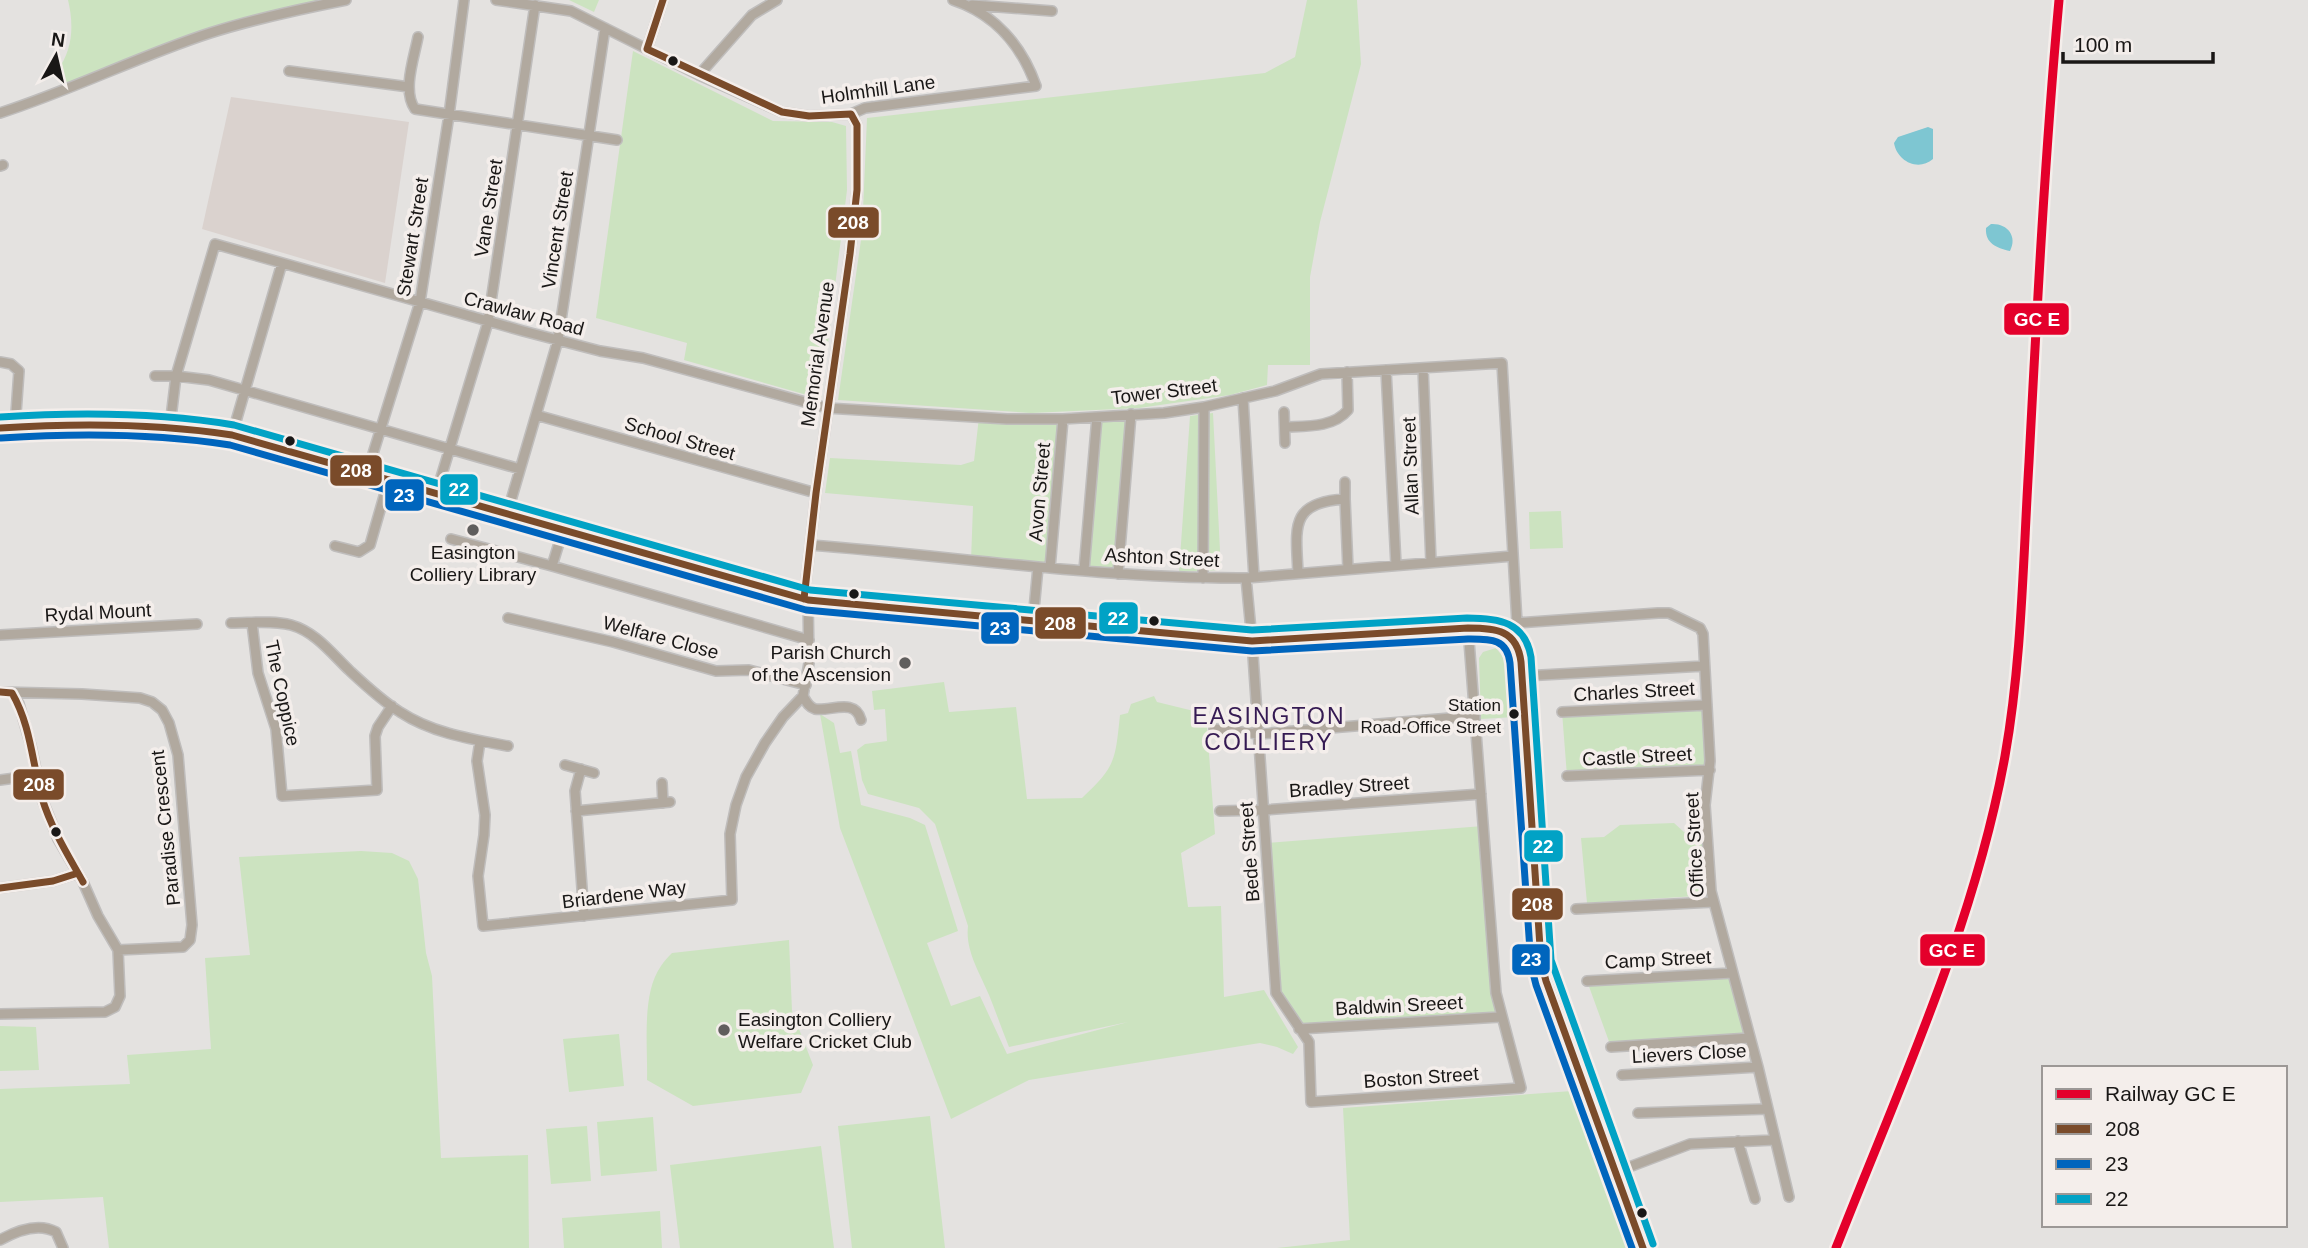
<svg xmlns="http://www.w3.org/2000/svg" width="2308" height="1248" viewBox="0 0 2308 1248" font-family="Helvetica,sans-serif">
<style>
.built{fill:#dad2ce}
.green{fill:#cce3c0}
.water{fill:#7ec6d2}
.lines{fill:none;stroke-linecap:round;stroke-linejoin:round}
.minor-casing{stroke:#bfbdbc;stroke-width:12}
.secondary-casing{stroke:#bfbdbc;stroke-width:16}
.minor{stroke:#b1a99f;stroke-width:9}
.secondary{stroke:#aea699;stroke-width:12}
.bus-1-casing{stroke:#f4eeeb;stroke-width:12}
.bus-2-casing{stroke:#f4eeeb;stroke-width:12}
.bus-3-casing{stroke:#f4eeeb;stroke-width:12}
.bus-1{stroke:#7a4b2a;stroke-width:7}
.bus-2{stroke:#0065bd;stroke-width:7}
.bus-3{stroke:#01a2c5;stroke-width:7}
.rail-1-casing{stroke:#f4eeeb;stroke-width:14}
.rail-1{stroke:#e4002b;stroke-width:9}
.bus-dot{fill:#191716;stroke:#f4eeeb;stroke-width:2.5}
.poi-dot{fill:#605e5d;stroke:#f4eeeb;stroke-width:2.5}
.labels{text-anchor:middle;stroke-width:7;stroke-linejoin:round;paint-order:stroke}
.bus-label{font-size:17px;fill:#191716;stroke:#f4eeeb;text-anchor:end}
.street-label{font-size:19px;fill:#191716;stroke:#f4eeeb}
.poi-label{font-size:19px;fill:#191716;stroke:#f4eeeb}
.quarter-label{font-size:23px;letter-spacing:2px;fill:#351a53;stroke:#f4eeeb}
.line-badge{stroke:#f4eeeb;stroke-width:2.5}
.badge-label{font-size:19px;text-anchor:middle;font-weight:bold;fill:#fff}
</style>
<rect width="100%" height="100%" fill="#e4e2e0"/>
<!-- built -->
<path class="built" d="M 231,97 L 409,122 L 385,283 L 202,229 Z"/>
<!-- green -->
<path class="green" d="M 68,0 L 327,0 L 66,83 L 57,71 C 73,50 74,25 68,0 Z
M 569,0 L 599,0 L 594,12 Z
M 1307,0 L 1357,0 L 1361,64 L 1320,222 L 1310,277 L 1310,365 L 1268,365 L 1267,385 L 1230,395 L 1139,408 L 1031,413 L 838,400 L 862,233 L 867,118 L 1265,73 L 1295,57 Z
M 633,51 L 773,121 L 832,122 L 846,126 L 847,190 L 821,399 L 684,360 L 687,343 L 596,318 Z
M 1213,413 L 1221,570 L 1179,572 L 1190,416 Z
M 1131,414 L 1118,574 L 1084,570 L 1097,417 Z
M 979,417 L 1063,419 L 1050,568 L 971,561 L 973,506 L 825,493 L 830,458 L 961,465 L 974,461 Z
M 1561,511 L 1563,548 L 1530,549 L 1529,512 Z
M 1496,648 L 1510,666 L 1515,717 L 1481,719 L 1479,658 L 1483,652 Z
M 944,682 L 949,712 L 1016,707 L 1027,799 L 1082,798 C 1116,766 1115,761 1120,715 L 1128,713 L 1131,704 L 1154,696 L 1157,702 L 1206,714 L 1215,834 L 1181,853 L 1188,907 L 1221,906 L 1224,997 L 1264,990 L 1298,1047 L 1293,1054 L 1277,1047 L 1260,1043 L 1029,1080 L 951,1119 L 840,828 L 820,714 L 834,723 L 840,753 L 851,751 L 861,805 L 910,818 L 925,825 L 958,931 L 927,943 L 951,1006 L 980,996 L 1007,1054 L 1128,1022 L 1009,1047 C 1002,1030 996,1012 989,995 C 980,973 965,951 968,926 L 935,824 L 919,808 L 868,794 L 862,780 L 857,750 L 865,744 L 887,741 L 885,709 L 874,710 L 872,691 Z
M 1707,705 L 1710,770 L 1567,776 L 1562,712 Z
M 1674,823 L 1684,832 L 1707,831 L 1712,895 L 1587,903 L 1581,838 L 1604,837 L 1620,825 Z
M 1483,826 L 1500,1017 L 1299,1029 L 1276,993 L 1266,843 Z
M 361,851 L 392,853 L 409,861 L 418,879 L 426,953 L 432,976 L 441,1158 L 528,1155 L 529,1248 L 109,1248 L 103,1197 L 0,1202 L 0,1089 L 130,1084 L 127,1055 L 211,1049 L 205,958 L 250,955 L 239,857 Z
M 789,940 L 792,1011 L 813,1065 L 801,1093 L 693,1106 L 647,1080 C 648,1047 641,994 661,966 C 664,961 668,957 672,953 Z
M 1732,973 L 1750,1038 L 1611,1047 L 1587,981 Z
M 0,1026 L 36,1027 L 39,1070 L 0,1071 Z
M 619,1034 L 624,1086 L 569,1092 L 563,1039 Z
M 1572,1091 L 1630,1248 L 1277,1248 L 1350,1240 L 1343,1108 Z
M 930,1116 L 945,1248 L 852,1248 L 838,1126 Z
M 653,1117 L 657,1171 L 601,1176 L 597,1122 Z
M 587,1126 L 591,1181 L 551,1184 L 546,1129 Z
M 821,1146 L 834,1248 L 680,1248 L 670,1165 Z
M 660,1211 L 662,1248 L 564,1248 L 562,1218 Z"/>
<!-- water -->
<path class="water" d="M 1928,127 L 1933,129 L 1933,159 C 1918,172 1897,161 1894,143 L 1898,137 Z
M 1991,224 C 2007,223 2018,236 2010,251 C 1996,248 1985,243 1986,228 Z"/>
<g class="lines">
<!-- minor casing -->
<g class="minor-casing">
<path id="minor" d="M 496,0 L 571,11 L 699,75 L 782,112 L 809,116 L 851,114 L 865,108 L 1036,86 C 1022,46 995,14 953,0
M 972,5 L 1052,11
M 418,37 C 414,58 402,91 415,109 L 617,140
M 647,49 L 663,0
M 289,71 L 409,87
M 699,75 L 752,15 L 777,0
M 0,113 C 72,90 139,56 210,33 C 254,19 300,9 346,0
M 0,166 L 3,165
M 0,362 L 11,364 L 19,371 L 15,427
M 1423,368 L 1431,562
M 1386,370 L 1396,565
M 155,376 L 176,376 L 209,380 L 520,469
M 1243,398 L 1254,577
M 1284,412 L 1285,443
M 536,415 L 816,493
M 170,426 L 176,376 L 215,244 L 523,331 L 600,351 L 643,358 L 827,408 L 1007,419 L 1063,419 L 1164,413 L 1204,407 L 1275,391 L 1321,374 L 1502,363 L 1517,623 L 1510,637
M 1285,427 C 1306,426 1333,428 1348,410 L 1347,372
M 232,435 L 282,263
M 367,473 L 420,302 L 449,115 L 464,0
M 1345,482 L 1345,499
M 436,494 L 488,322 L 535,5
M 507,514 L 558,340 L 605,28
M 451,539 L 552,566 L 809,640
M 810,545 C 955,556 1100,579 1246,578 L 1513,556
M 335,546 L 359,552 L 370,545 L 389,479
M 552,566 L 563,530
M 1050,568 L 1063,419
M 1084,570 L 1097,417
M 1298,573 C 1296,528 1289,502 1345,499 L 1348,569
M 1118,574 L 1131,414
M 1203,578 L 1204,407
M 1246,578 L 1252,641 L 1276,993 L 1309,1042 L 1311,1102 L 1521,1088 L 1496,993 L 1468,628
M 804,599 L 816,493 L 850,254 L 857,190 L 857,125 L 851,114
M 508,618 L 613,642 L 716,671 L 749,670 L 806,685
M 1033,620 L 1038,567
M 231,623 C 251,623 272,620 291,625 C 316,632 332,654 350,671 C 365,685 382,701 400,712 C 432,733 470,739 508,746
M 252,623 L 258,673 L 276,729 L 282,796 L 377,790 L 375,736 L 378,727 L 392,706
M 1517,623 L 1658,613 L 1669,613 L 1700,628 L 1703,634 L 1710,761 L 1705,805 L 1711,891 L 1758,1067 L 1789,1197
M 0,635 L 197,624
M 1522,676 L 1704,666
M 0,692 L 82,694 L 140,698 L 152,702 L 162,710 L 169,723 L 178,755 L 192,925 L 190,940 L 183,947 L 118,950
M 803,696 C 806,701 808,707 815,709 C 830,712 855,697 861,720
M 1562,712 L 1707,705
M 1214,729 L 1259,734 L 1475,716
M 480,741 L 477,761 L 485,815 L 484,835 L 478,876 L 483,926 L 732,900 L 730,834 L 736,805 L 746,777 L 765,743 L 783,717 L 803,696 L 809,663 L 808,600
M 565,765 L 594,773
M 581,769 L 575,791 L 584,916
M 1567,776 L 1710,770
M 0,780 L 37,775
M 662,783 L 663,803
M 576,811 L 670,802
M 1220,811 L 1264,810 L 1481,794
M 0,888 L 53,881 L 78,873
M 1576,909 L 1713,902
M 1587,981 L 1732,973
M 0,1014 L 105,1012 L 115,1007 L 120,996 L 118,950 L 98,916 L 83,882 L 58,839 L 42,799 L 31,746 L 19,704 L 12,693
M 1299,1029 L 1500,1017
M 1611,1047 L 1750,1038
M 1622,1075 L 1758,1067
M 1638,1113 L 1768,1109
M 1738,1141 L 1755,1199
M 1616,1172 L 1690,1144 L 1774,1140
M 0,1240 C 16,1231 38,1222 56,1232 L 63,1248"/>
</g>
<!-- secondary casing -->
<g class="secondary-casing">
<path id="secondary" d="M 0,428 C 77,422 156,421 232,435 L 808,600 L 1252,641 L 1468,628 C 1485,628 1511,628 1518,648 C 1521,656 1521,668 1522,676 L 1537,902 L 1541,962 L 1546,981 L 1643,1248"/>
</g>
<!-- minor -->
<use href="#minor" class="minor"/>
<!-- secondary -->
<use href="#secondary" class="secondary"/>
<!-- bus-1 casing -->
<g class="bus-1-casing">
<path id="bus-1" d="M 663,0 L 647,49 L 782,112 L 809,116 L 851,114 L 857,125 L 857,190 L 850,254 L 816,493 L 804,599
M 0,428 C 78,423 155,423 232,435 L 808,600 L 1252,641 L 1468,628 C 1496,628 1517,630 1521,662 L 1541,962 L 1546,981 L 1643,1248
M 0,692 L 12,693 C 31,726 32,762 42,798 C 51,828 68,855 83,882
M 0,888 L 53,881 L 78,873"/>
</g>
<!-- bus-2 casing -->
<g class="bus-2-casing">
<path id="bus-2" d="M 1,438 C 78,433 153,433 230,445 L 806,610 L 1252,651 L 1468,639 C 1490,639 1507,638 1510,663 L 1531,965 L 1536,985 L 1632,1248"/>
</g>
<!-- bus-3 casing -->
<g class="bus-3-casing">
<path id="bus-3" d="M 0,417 C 79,412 156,412 234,425 L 810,590 L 1252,630 L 1467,618 C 1499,618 1525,622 1531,657 L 1551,960 L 1653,1244"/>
</g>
<!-- bus-1 -->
<use href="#bus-1" class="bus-1"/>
<!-- bus-2 -->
<use href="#bus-2" class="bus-2"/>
<!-- bus-3 -->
<use href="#bus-3" class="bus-3"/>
<!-- rail-1 casing -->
<g class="rail-1-casing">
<path id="rail-1" d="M 1836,1248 C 1899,1087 1974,927 2005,756 C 2022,660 2023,560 2029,462 C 2037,308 2045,154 2059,0"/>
</g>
<!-- rail-1 -->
<use href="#rail-1" class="rail-1"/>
</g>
<!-- markers -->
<g class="bus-dot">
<circle cx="673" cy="61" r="6"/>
<circle cx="290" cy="441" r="6"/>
<circle cx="854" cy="594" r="6"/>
<circle cx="1154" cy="621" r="6"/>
<circle cx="1514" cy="714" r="6"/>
<circle cx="56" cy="832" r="6"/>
<circle cx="1642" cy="1213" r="6"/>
</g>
<g class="poi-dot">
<circle cx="473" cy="530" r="7"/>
<circle cx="905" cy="663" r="7"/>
<circle cx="724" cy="1030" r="7"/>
</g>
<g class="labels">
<!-- bus labels -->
<g class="bus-label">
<text x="1501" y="711">Station<tspan x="1501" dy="22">Road-Office Street</tspan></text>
</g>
<!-- street labels -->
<g class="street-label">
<text transform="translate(878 89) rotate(-8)" y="7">Holmhill Lane</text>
<text transform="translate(488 208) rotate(-81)" y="7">Vane Street</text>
<text transform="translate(557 230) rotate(-81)" y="7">Vincent Street</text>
<text transform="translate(412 237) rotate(-81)" y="7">Stewart Street</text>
<text transform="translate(524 313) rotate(15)" y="7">Crawlaw Road</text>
<text transform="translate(817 354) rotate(-82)" y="7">Memorial Avenue</text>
<text transform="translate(1164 391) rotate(-7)" y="7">Tower Street</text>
<text transform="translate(680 438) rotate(16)" y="7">School Street</text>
<text transform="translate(1410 466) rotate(-92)" y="7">Allan Street</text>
<text transform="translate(1039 492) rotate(-85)" y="7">Avon Street</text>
<text transform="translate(1162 557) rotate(3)" y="7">Ashton Street</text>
<text transform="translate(98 612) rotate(-3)" y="7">Rydal Mount</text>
<text transform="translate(661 637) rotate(15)" y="7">Welfare Close</text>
<text transform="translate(1634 691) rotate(-3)" y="7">Charles Street</text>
<text transform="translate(283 693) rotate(78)" y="7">The Coppice</text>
<text transform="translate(1637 756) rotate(-3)" y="7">Castle Street</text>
<text transform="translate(1349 786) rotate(-4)" y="7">Bradley Street</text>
<text transform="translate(165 828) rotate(-96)" y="7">Paradise Crescent</text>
<text transform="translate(1694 845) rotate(-93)" y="7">Office Street</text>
<text transform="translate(1249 852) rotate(-94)" y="7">Bede Street</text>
<text transform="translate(624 894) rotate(-7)" y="7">Briardene Way</text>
<text transform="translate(1658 959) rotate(-3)" y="7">Camp Street</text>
<text transform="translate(1399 1005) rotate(-3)" y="7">Baldwin Sreeet</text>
<text transform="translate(1689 1053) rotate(-3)" y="7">Lievers Close</text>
<text transform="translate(1421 1077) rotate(-4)" y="7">Boston Street</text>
</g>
<!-- poi labels -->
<g class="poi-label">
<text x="473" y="559">Easington<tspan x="473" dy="22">Colliery Library</tspan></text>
<text x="891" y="659" text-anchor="end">Parish Church<tspan x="891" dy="22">of the Ascension</tspan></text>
<text x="738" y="1026" text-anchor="start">Easington Colliery<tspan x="738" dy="22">Welfare Cricket Club</tspan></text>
</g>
<!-- quarter labels -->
<g class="quarter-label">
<text x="1269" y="724">EASINGTON<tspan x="1269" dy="26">COLLIERY</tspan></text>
</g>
</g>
<g class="line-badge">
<rect x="827" y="206" width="53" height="33" rx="7" fill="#7a4b2a"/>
<rect x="2003" y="302" width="67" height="34" rx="7" fill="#e4002b"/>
<rect x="329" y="454" width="54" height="33" rx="7" fill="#7a4b2a"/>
<rect x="439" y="473" width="40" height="33" rx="7" fill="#01a2c5"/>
<rect x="384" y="478" width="41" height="34" rx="7" fill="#0065bd"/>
<rect x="1098" y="601" width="41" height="34" rx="7" fill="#01a2c5"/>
<rect x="1034" y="606" width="53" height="34" rx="7" fill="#7a4b2a"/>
<rect x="980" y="611" width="40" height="34" rx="7" fill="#0065bd"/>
<rect x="12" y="768" width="53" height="33" rx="7" fill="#7a4b2a"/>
<rect x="1523" y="829" width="41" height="34" rx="7" fill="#01a2c5"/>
<rect x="1511" y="887" width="53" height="34" rx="7" fill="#7a4b2a"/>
<rect x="1919" y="933" width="67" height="34" rx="7" fill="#e4002b"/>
<rect x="1511" y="943" width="40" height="33" rx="7" fill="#0065bd"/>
</g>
<g class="badge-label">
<text x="853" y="229">208</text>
<text x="2037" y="326">GC E</text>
<text x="356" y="477">208</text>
<text x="459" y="496">22</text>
<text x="404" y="502">23</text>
<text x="1118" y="625">22</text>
<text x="1060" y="630">208</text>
<text x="1000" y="635">23</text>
<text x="39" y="791">208</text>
<text x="1543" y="853">22</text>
<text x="1537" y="911">208</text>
<text x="1952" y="957">GC E</text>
<text x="1531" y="966">23</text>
</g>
<!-- legend -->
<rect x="2042" y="1066" width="245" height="161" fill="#f4eeeb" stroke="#9c9896" stroke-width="2"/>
<rect x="2056" y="1089" width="35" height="10" fill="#e4002b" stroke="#9c9896" stroke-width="2"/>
<text x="2105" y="1101" font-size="21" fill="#191716">Railway GC E</text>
<rect x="2056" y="1124" width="35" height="10" fill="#7a4b2a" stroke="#9c9896" stroke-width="2"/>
<text x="2105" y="1136" font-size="21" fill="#191716">208</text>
<rect x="2056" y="1159" width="35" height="10" fill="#0065bd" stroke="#9c9896" stroke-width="2"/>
<text x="2105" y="1171" font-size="21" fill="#191716">23</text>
<rect x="2056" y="1194" width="35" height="10" fill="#01a2c5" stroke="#9c9896" stroke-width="2"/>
<text x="2105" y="1206" font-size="21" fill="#191716">22</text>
<!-- north arrow -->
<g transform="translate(56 56) rotate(8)" stroke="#f4eeeb" stroke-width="5" paint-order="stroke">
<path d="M0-5L12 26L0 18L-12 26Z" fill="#191716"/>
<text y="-10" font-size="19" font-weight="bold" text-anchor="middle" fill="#191716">N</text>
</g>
<!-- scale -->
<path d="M2063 52v10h150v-10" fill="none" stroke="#191716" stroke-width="3.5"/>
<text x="2074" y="52" font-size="21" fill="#191716" stroke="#f4eeeb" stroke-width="5" paint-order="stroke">100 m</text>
</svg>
